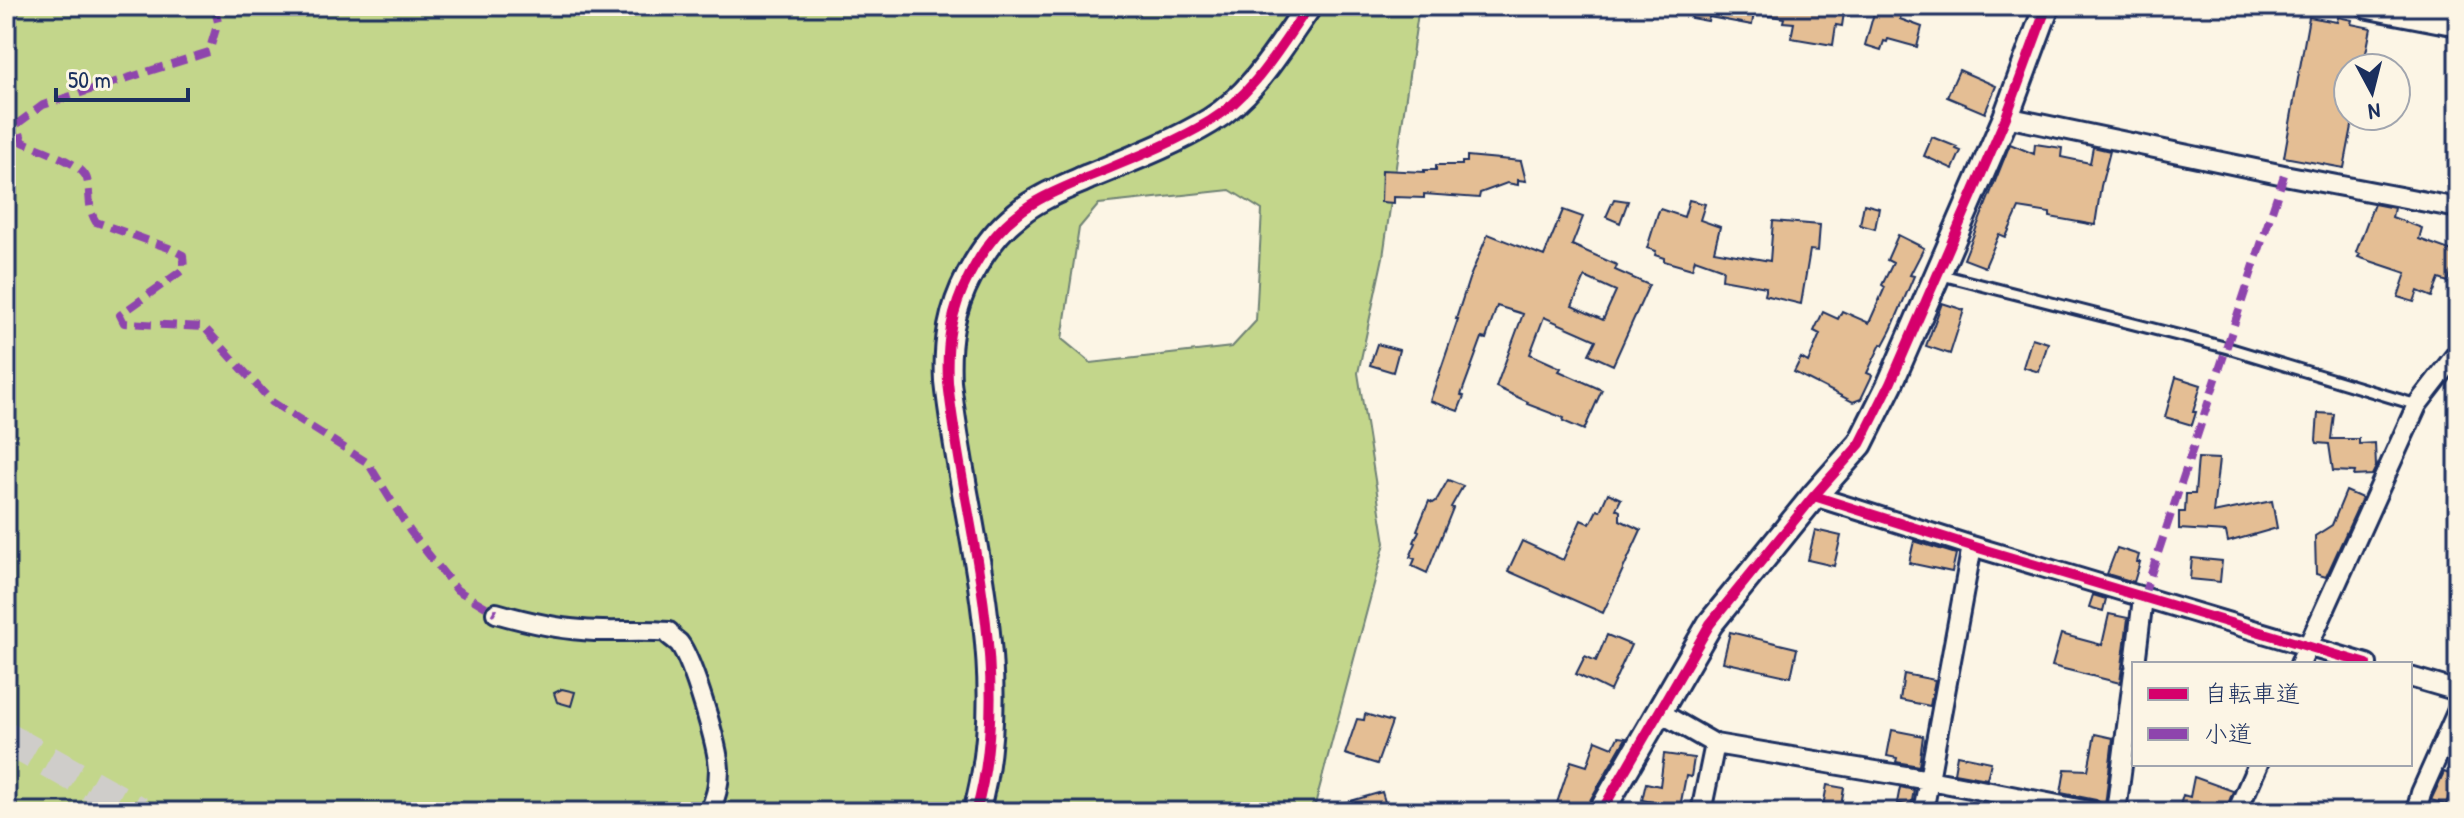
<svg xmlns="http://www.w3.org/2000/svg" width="2464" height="818" viewBox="0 0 2464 818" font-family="'Patrick Hand','Klee One',sans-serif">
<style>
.green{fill:#c3d68b;stroke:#6f8274;stroke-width:2;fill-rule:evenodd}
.building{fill:#e4be94;stroke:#1b2f5e;stroke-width:2;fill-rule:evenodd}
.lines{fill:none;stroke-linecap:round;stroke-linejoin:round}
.highway-tunnel{stroke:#cfcdca;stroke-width:32;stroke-dasharray:32 16;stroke-linecap:butt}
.lane-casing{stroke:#1b2f5e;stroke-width:15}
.street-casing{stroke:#1b2f5e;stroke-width:24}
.secondary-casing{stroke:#1b2f5e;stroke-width:30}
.lane{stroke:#fcf5e5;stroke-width:9}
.street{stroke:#fcf5e5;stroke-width:18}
.secondary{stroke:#fcf5e5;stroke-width:24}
.quiet{stroke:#8e44ad;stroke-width:8;stroke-dasharray:16 8;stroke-linecap:butt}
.cycleway-casing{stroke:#fcf5e5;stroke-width:15}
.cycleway{stroke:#d6006c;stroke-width:10}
</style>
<rect width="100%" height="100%" fill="#fcf5e5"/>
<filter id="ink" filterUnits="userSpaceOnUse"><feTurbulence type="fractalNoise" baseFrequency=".0125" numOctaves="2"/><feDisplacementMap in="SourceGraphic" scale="16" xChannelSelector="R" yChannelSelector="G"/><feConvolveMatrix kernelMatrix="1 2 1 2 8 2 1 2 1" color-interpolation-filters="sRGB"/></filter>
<g filter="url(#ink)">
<!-- green -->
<path class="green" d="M 6,6 L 1419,6 L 1383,257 L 1358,373 L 1385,543 L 1313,812 L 6,812 ZM 1230,190 L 1262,210 L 1256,321 L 1232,347 L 1091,363 L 1062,339 L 1079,228 L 1099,204 Z"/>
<!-- building -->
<path class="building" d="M 1688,6 L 1755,6 L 1752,25 L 1709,17 L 1708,21 L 1691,18 L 1692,15 L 1687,14 Z
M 1756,6 L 1845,6 L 1842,26 L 1836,25 L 1833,45 L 1791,38 L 1794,23 L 1783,22 L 1784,18 L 1756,14 Z
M 1876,6 L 1902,11 L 1900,19 L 1922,27 L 1917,47 L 1888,39 L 1887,42 L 1884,41 L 1881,50 L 1865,45 Z
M 2309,17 L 2337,22 L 2338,17 L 2352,20 L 2351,24 L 2371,28 L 2363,68 L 2348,68 L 2348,116 L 2354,116 L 2344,168 L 2284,157 Z
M 1959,70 L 1996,86 L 1985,113 L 1947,97 Z
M 1932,137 L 1957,147 L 1956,149 L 1961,151 L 1953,169 L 1924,156 Z
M 2010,144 L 2034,154 L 2035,144 L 2062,148 L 2061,157 L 2090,163 L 2093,147 L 2110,151 L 2101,186 L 2095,225 L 2050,217 L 2050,213 L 2019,208 L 2006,237 L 1999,234 L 1985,267 L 1964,259 Z
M 1467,156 L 1521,161 L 1526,181 L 1518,180 L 1518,185 L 1507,183 L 1480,193 L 1479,198 L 1424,194 L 1424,198 L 1394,197 L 1394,203 L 1381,202 L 1382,170 L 1424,172 L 1424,170 L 1436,170 L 1436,165 L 1462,165 L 1462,162 L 1467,162 Z
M 1614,199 L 1628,201 L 1620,223 L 1606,217 Z
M 1689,200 L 1705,204 L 1700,220 L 1720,227 L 1714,251 L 1770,261 L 1773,221 L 1820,225 L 1818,251 L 1810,250 L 1801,304 L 1764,295 L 1766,287 L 1722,279 L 1723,269 L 1695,259 L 1692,269 L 1664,261 L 1664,258 L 1655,255 L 1656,251 L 1647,248 L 1658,213 L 1660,209 L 1684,217 Z
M 1864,204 L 1879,208 L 1875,229 L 1860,225 Z
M 2374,204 L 2394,208 L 2392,217 L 2422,228 L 2419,239 L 2458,253 L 2448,282 L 2439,279 L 2432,297 L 2418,291 L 2414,302 L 2398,297 L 2406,273 L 2358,257 L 2360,254 L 2356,252 Z
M 1563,210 L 1583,217 L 1572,245 L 1617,265 L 1615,270 L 1649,285 L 1613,365 L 1589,354 L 1596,340 L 1544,317 L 1530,354 L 1561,368 L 1559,371 L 1602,390 L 1584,430 L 1563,421 L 1564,418 L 1527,404 L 1528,402 L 1496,387 L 1523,314 L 1497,306 L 1486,339 L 1482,338 L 1461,395 L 1464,396 L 1458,411 L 1430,401 L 1458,319 L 1456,319 L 1469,279 L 1488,234 L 1544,256 ZM 1585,277 L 1616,291 L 1603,320 L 1572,306 Z
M 1898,235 L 1924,248 L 1910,275 L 1914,276 L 1891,330 L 1883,345 L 1881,344 L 1867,373 L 1872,375 L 1871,378 L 1861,399 L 1853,402 L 1794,372 L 1801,358 L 1808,362 L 1820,334 L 1814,331 L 1823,312 L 1838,319 L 1842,311 L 1869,323 L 1885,287 L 1882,285 L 1893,263 L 1887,260 Z
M 1942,303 L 1964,310 L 1950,354 L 1926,346 Z
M 2032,338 L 2048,343 L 2039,372 L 2023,367 Z
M 1377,344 L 1399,350 L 1393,372 L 1370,365 Z
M 2176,377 L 2201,385 L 2193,412 L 2196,412 L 2192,425 L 2165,417 Z
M 2318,413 L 2334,414 L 2331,439 L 2359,439 L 2359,444 L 2375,443 L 2376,467 L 2372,475 L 2354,476 L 2355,472 L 2333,471 L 2329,444 L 2317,443 L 2316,440 Z
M 2198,458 L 2219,459 L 2213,513 L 2272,501 L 2277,528 L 2228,542 L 2226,532 L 2179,529 L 2179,512 L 2185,512 L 2186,494 L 2195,494 Z
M 1448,480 L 1463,486 L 1451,507 L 1453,508 L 1427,573 L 1412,566 L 1415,559 L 1410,557 L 1416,543 L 1414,542 L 1419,531 L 1417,530 L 1429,501 L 1433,503 L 1436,501 Z
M 2346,491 L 2362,498 L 2326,577 L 2316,574 L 2315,536 L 2332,525 Z
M 1608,493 L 1621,499 L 1616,509 L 1620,511 L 1620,520 L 1641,530 L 1603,613 L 1508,571 L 1522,541 L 1563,560 L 1581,520 L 1590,524 L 1597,510 L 1600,511 Z
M 1815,530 L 1841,536 L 1834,566 L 1808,560 Z
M 1914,541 L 1956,554 L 1952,572 L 1909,563 Z
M 2117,548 L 2139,555 L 2137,562 L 2140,562 L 2134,582 L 2107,574 Z
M 2192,558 L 2222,561 L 2220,582 L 2190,579 Z
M 2093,595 L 2106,599 L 2103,611 L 2089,607 Z
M 2109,614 L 2128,618 L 2120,683 L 2052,666 L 2061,634 L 2102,645 Z
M 1730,632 L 1796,648 L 1797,649 L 1791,677 L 1723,662 Z
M 1607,635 L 1631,645 L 1610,691 L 1576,674 L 1585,656 L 1596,661 Z
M 1904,674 L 1935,680 L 1930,706 L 1900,700 Z
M 562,689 L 575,692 L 571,706 L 557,702 L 554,693 Z
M 1365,714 L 1392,722 L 1377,764 L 1345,754 L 1357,719 L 1364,720 Z
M 1892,730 L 1923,736 L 1919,766 L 1896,762 L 1897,758 L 1887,756 Z
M 2095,734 L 2113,738 L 2105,806 L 2096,800 L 2061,793 L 2065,769 L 2088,770 Z
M 1618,737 L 1626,738 L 1588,804 L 1586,812 L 1554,812 L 1571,761 L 1587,766 L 1596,740 L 1613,747 Z
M 1664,754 L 1694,758 L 1691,777 L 1686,776 L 1680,807 L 1642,800 L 1646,783 L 1660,786 Z
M 1957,755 L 1991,762 L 1987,779 L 1954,773 Z
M 2444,772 L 2455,776 L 2446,805 L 2431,800 Z
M 2194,777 L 2233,791 L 2225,812 L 2178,812 L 2183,795 L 2190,797 Z
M 1827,785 L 1844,788 L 1840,812 L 1822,812 Z
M 1900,787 L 1914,790 L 1911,806 L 1897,803 Z
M 1382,792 L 1388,812 L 1326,812 L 1326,808 Z"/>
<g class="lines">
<!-- highway-tunnel -->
<path class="highway-tunnel" d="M 6,738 L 139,812"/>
<!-- lane casing -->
<g class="lane-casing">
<path id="lane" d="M 1938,274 L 2228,348 L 2417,405"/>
</g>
<!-- street casing -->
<g class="street-casing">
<path id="street" d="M 2006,117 L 2284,175 L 2458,208
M 1814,496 L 1972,546 L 2367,664
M 496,613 C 524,621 552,628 582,630 C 610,633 640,629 669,632 L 669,635 C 670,636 678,642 679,643 C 693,661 718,746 719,769 C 719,784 716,799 709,812
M 2135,664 L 2143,598
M 2300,664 L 2417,405 L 2458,352
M 2410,677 L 2458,691
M 1659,712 L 1715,744 L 1929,780 L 2094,812
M 1701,812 L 1715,744
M 1923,812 L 1972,546
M 2116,812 L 2134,672
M 2237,812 L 2258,764
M 2416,812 L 2421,793 L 2458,710"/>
</g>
<!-- secondary casing -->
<g class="secondary-casing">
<path id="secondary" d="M 2369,6 L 2458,23
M 976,812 C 1016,670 963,523 948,382 C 946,343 951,310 969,276 C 981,253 997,230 1018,214 C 1038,197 1064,188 1088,177 C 1129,160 1172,144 1210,121 C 1254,94 1280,47 1309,6
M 1601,812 L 1710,624 L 1814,496 L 1860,444 L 1890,384 L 2006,117 L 2047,6"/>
</g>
<!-- lane -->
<use href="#lane" class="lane"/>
<!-- street -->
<use href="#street" class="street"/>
<!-- secondary -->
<use href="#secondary" class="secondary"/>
<!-- quiet -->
<path class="quiet" d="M 214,6 L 218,22 L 209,52 L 43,105 L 17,124 L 23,142 C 39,149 83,163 87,179 C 91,195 87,208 96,222 L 169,248 L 183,255 L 184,269 L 120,315 L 124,323 L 204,327 L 272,402 L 368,463 L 410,531 L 457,590 L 496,613
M 2143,598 L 2284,175"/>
<!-- cycleway casing -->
<g class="cycleway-casing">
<path id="cycleway" d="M 1814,496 L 1972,546 L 2367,664
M 976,812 C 1016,670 963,523 948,382 C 946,343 951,310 969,276 C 981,253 997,230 1018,214 C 1038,197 1064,188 1088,177 C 1129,160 1172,144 1210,121 C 1254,94 1280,47 1309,6
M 1601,812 L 1710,624 L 1814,496 L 1860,444 L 1890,384 L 2006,117 L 2047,6"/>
</g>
<!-- cycleway -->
<use href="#cycleway" class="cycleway"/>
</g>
</g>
<!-- margin -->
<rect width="2464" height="818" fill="none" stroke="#fcf5e5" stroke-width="32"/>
<rect x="16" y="16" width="2432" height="786" fill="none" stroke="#1b2f5e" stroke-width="3" filter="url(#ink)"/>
<!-- legend -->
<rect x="2132" y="662" width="280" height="104" fill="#fcf5e5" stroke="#a2a6af" stroke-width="2"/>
<rect x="2148" y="688" width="40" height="12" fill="#d6006c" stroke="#a2a6af" stroke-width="2"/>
<text x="2204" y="702" font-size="24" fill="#1b2f5e">自転車道</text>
<rect x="2148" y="728" width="40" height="12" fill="#8e44ad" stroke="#a2a6af" stroke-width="2"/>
<text x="2204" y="742" font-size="24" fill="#1b2f5e">小道</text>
<!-- north arrow -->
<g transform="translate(2372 92) rotate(173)"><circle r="38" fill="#fcf5e5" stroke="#a2a6af" stroke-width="2"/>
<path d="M0-6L14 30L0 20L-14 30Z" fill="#1b2f5e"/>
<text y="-12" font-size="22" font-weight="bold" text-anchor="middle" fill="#1b2f5e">N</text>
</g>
<!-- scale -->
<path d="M56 88v12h132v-12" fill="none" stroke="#1b2f5e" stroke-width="4"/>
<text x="68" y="88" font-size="24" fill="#1b2f5e" stroke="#fcf5e5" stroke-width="6" paint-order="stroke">50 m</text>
</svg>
